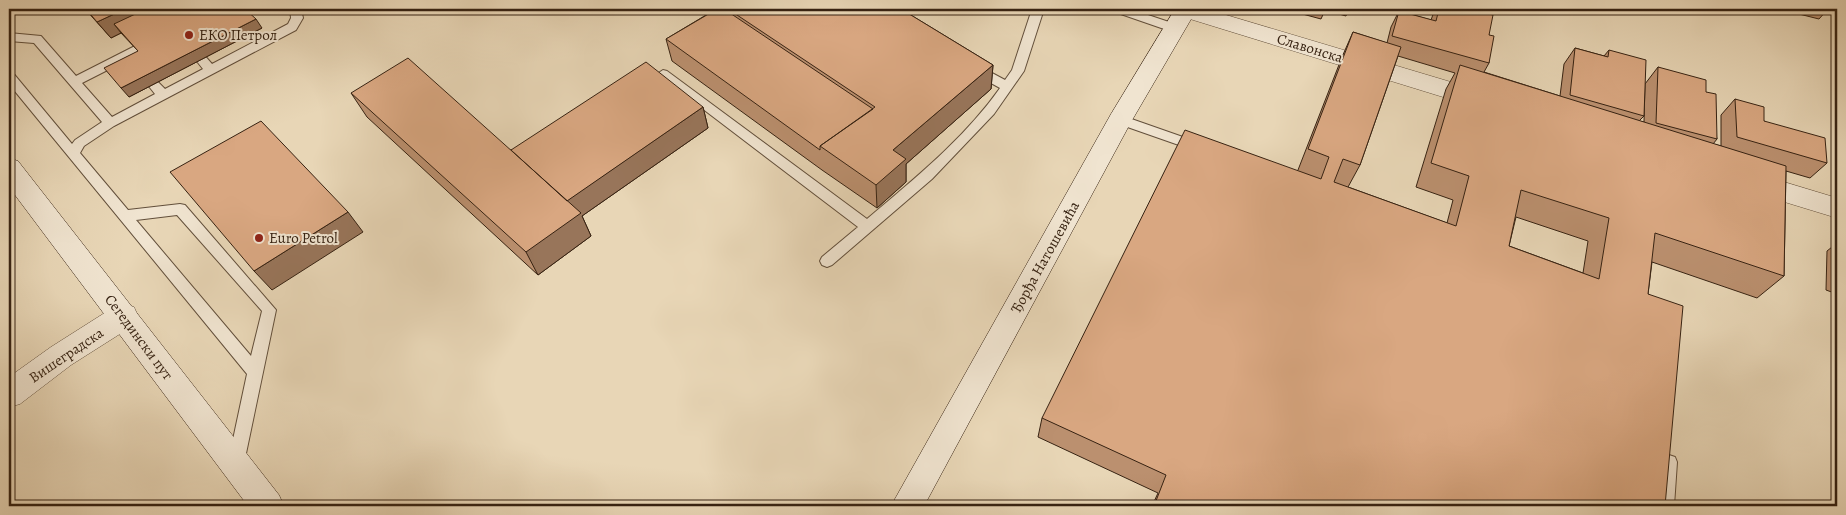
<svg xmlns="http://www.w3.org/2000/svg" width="1846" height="515" viewBox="0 0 1846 515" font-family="Alegreya,serif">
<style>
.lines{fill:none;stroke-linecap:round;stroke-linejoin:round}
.lane-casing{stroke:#624f3b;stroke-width:2}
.street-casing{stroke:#624f3b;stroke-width:1}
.secondary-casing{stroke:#362212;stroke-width:1}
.lane{fill:#f0e4d0;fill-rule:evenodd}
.street{fill:#f0e4d0;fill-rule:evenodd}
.secondary{fill:#f0e4d0;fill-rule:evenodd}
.wall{fill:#bb906f;stroke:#362212;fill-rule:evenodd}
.shaded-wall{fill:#98755a;stroke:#362212}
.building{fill:#d9a781;stroke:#362212;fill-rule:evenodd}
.poi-dot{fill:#8f2418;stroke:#f0e4d0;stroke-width:2}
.labels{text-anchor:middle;stroke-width:4;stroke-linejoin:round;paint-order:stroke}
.poi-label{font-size:15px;fill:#362212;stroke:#f0e4d0;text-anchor:start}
.street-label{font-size:15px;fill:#362212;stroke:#f0e4d0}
</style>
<rect width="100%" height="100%" fill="#e8d6b6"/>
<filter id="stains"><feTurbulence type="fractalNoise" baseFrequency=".004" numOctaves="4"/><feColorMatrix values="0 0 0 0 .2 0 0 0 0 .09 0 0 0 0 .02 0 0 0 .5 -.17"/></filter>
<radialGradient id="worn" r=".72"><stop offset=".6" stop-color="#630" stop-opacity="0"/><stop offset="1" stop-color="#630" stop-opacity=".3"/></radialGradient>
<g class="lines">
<!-- lane casing -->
<g class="lane-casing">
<path id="lane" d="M 290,9 L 301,9 L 303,18 L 296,30 L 114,126 L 84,146 L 80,153 L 128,210 L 180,204 L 185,205 L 276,310 L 244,463 L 242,468 L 236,470 L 230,468 L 228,463 L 247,374 L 9,84 L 9,72 L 13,73 L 72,144 L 75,140 L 102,122 L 34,43 L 9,41 L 9,33 L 41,36 L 76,76 L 133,47 L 141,47 L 143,50 L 141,53 L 82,83 L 112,117 L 155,94 L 147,84 L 149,81 L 157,81 L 165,89 L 203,69 L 195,59 L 197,56 L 205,56 L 212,64 L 288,24 L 291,18 ZM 177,215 L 262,311 L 251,356 L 136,220 Z
M 1032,9 L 1044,9 L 1024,71 L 994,114 L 932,179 L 832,265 L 827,267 L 822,265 L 820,261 L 822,257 L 858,227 L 657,74 L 663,70 L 667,71 L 867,219 C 914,179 964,139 1000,88 L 971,72 L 969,69 L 971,66 L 979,66 L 1005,80 L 1012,70 Z
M 1113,9 L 1130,9 L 1178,25 L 1180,28 L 1178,31 L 1170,31 L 1115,12 Z
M 1120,115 L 1200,143 L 1202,146 L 1200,149 L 1196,151 L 1116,123 L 1114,120 L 1116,117 Z
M 1669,455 L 1675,457 L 1677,462 L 1674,506 L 1658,506 L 1661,462 L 1663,457 Z"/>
</g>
<!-- street casing -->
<g class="street-casing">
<path id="street" d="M 1175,9 L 1206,9 L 1491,94 L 1494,100 L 1491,106 L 1482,109 L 1177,15 Z
M 1751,172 L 1837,198 L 1837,218 L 1742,189 L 1738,182 L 1742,175 Z
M 124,304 L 134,307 L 138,316 L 134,325 L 71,365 L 20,404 L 9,407 L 9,377 L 51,347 L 114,307 Z"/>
</g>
<!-- secondary casing -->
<g class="secondary-casing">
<path id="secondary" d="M 1175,9 L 1197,9 L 1131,122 L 924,506 L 891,506 L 1111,114 Z
M 9,158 L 18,161 L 279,495 L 284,506 L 248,506 L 9,187 Z"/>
</g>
<!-- lane -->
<use href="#lane" class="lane"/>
<!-- street -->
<use href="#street" class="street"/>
<!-- secondary -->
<use href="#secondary" class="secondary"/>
</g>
<!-- wall -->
<path class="wall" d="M 85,9 L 262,28 L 129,97 L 138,51 L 121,33 L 111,38 Z
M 697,9 L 901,9 L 993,65 L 991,89 L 906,164 L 906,182 L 877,208 L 822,170 L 672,61 L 666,39 L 706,15 Z
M 1284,9 L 1349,9 L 1346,16 L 1325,10 L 1321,19 Z
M 1435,9 L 1485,9 L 1484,13 L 1489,35 L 1489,63 L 1484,72 L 1560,96 L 1564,64 L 1575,48 L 1604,56 L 1609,50 L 1644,116 L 1639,121 L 1644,122 L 1645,84 L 1658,67 L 1706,92 L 1717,139 L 1713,144 L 1721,146 L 1721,115 L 1735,99 L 1764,121 L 1827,163 L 1810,178 L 1786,171 L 1784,276 L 1757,298 L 1652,262 L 1648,294 L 1665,506 L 1152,506 L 1158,493 L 1038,437 L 1042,418 L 1298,170 L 1342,57 L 1353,32 L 1387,43 L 1391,27 L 1399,11 L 1431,20 ZM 1398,56 L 1455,73 L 1446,89 L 1416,187 L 1453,200 L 1447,223 L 1348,187 L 1360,165 ZM 1516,217 L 1588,241 L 1583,273 L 1509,246 Z
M 1779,9 L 1828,9 L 1819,19 Z
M 351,93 L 511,150 L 703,107 L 708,128 L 582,216 L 591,236 L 538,275 L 367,117 Z
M 1837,243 L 1837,294 L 1826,290 L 1827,251 Z"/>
<!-- shaded-wall -->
<path class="shaded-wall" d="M 125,9 L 172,9 L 114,24 L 121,33 L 111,38 L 97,22 Z
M 256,19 L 262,28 L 129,97 L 121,88 Z
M 993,65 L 991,89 L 906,164 L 906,182 L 877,208 L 876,185 L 893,150 Z
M 703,107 L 708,128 L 582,216 L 591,236 L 538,275 L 526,252 L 566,201 Z
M 348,212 L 363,232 L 272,290 L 254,271 Z"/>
<!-- building -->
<path class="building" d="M 86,9 L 125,9 L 97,22 Z
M 146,9 L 245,9 L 256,19 L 121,88 L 104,68 L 138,51 L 114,24 Z
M 717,9 L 724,9 L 873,109 L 820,146 L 820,150 L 666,39 Z
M 728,9 L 901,9 L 993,65 L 893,150 L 906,159 L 876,185 L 820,146 L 875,107 Z
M 1439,9 L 1485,9 L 1484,13 L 1493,15 L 1489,35 L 1494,36 L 1489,63 L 1392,36 L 1399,11 L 1436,21 Z
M 1353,32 L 1401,47 L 1360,165 L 1343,159 L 1334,182 L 1456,226 L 1469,176 L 1431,163 L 1460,65 L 1786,166 L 1784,276 L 1655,233 L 1648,294 L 1683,306 L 1665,506 L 1154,506 L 1166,475 L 1042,418 L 1185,130 L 1321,179 L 1329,157 L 1308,149 ZM 1521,190 L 1609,218 L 1599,279 L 1509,246 Z
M 1575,48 L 1608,57 L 1609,50 L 1646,60 L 1644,116 L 1570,95 Z
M 408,58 L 581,213 L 526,252 L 351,93 Z
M 646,62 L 703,107 L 567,201 L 511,150 Z
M 1658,67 L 1706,80 L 1706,92 L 1716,94 L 1717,139 L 1656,123 Z
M 1735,99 L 1764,107 L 1764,121 L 1825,138 L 1827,163 L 1737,137 Z
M 261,121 L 348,212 L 254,271 L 170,172 Z"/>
<!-- markers -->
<g class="poi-dot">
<circle cx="189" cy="35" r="5"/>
<circle cx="259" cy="238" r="5"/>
</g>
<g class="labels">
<!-- poi labels -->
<g class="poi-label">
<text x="199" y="40">ЕКО Петрол</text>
<text x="269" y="243">Euro Petrol</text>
</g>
<!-- street labels -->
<g class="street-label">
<text transform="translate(1310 48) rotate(17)" y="5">Славонска</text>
<text transform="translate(1045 257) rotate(-61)" y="5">Ђорђа Натошевића</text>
<text transform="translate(139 337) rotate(53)" y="5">Сегедински пут</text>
<text transform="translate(66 355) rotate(-34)" y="5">Вишеградска</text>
</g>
</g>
<!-- margin -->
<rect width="1846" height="515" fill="none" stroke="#e8d6b6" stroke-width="30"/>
<rect x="10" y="10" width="1826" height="495" fill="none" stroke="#362212" stroke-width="2.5"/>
<rect x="15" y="15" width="1816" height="485" fill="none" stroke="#362212"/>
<rect width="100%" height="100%" filter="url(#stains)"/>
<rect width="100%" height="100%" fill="url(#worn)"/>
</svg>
